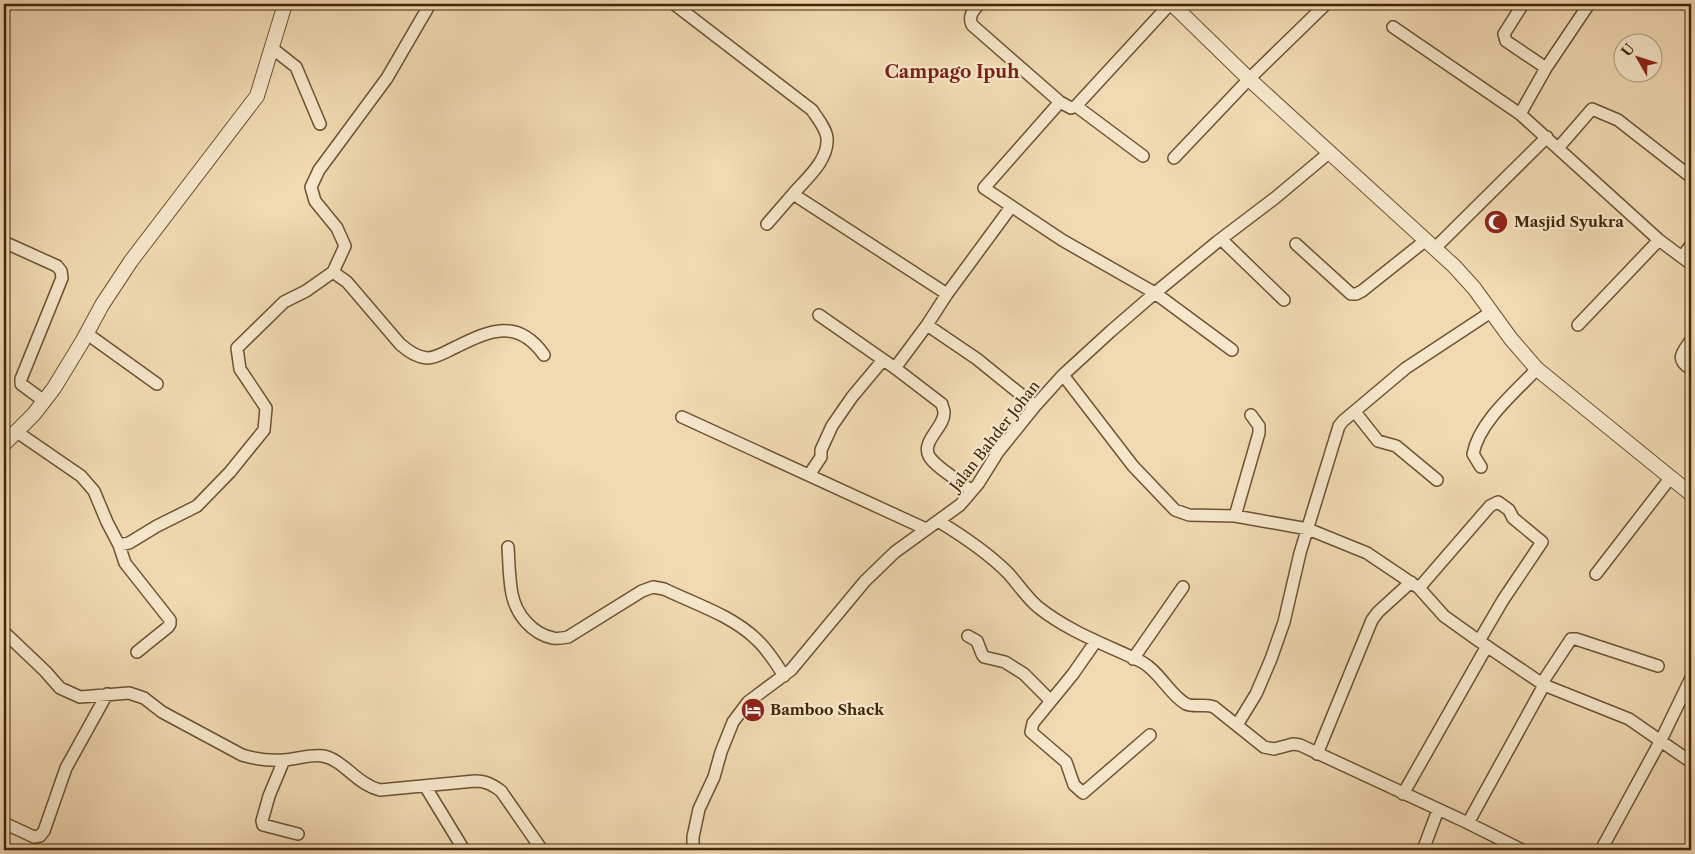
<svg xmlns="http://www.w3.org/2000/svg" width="1695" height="854" viewBox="0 0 1695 854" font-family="'Libre Caslon Text',serif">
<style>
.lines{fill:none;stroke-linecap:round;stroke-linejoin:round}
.minor-casing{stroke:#6c5333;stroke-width:14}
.tertiary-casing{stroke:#6c5333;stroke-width:16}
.minor{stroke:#f6e7cc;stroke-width:11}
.tertiary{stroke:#f6e7cc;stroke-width:14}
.labels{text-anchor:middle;stroke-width:4.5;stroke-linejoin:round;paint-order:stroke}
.poi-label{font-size:15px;font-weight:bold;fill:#402609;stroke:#f6e7cc;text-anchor:start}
.street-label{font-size:15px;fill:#402609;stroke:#f6e7cc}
.quarter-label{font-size:18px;font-weight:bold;fill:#7a1f14;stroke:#f6e7cc}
</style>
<rect width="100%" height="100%" fill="#f1dab1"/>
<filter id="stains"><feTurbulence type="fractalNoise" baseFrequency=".004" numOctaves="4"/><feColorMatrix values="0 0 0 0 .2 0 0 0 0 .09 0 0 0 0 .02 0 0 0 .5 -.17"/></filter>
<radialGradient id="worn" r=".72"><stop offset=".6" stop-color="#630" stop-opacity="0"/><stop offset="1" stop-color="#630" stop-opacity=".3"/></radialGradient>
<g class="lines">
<!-- minor casing -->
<g class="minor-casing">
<path id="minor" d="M 674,4 L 812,110 C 817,118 826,128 827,138 C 829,160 806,179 793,194 L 947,294
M 979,4 C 973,11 968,16 972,25 L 1060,102 L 1071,108 L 1076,106 L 1170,4
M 1523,4 L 1504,34 L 1506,41 L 1546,68
M 1393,27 L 1520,114 L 1659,240 L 1691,264
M 272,48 L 296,67 L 320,124
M 1060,102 L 984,188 L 1062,240 L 1155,293 L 1232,350
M 1076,106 L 1143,156
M 1520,114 L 1546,68 L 1589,4
M 1559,147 L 1592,109 L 1618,120 L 1691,177
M 1174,158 L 1249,79 L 1326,4
M 1011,207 L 947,294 L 927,325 L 977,359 L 1035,406
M 767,224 L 793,194
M 1221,239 L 1284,300
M 6,243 L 57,266 L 61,271 L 62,278 L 21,379 L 21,384 L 44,401
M 1296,244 L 1351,294 L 1356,294 L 1362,291 L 1426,240
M 1435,248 L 1547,137
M 1682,257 L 1691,245
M 333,272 L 347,282 L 400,344 C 408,351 416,357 427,358 C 437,358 447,351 456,347 C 490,330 518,318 544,355
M 819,315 L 895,368 L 942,404 C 942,407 944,409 944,412 C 945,427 921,441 929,456 C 934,466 962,483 972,491
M 1578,325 L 1659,240
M 86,333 L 157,384
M 1691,340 C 1683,352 1674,359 1691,369
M 895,368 L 927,325
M 1063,375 L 1133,466 L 1175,510 L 1189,515 L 1235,516 L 1308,529 L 1367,553 L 1419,588 L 1444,616 L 1479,641 L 1544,685
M 1355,412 L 1378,441 L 1396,446 L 1437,480
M 682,417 L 926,529
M 17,432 L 81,476 L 94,491 L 107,522 L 119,545 L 129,543 L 157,526 L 197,506 L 230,472 L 264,430 L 266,408 L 240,369 L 237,348 L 284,302 L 306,291 L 333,272 L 345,246 L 337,228 L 315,201 L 311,187 L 319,170 L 387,78 L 430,4
M 1481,467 L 1473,454 C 1479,422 1515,392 1537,369
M 809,475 L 821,457 L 821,450 L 832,426 L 852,397 L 883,360
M 1235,516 L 1259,433 L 1259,426 L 1251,415
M 938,521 C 963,536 987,552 1008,573 C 1018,584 1027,598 1038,607 C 1069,632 1107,645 1142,662 C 1160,672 1169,694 1186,704 C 1196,708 1205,703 1214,707 L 1264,747 L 1274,749 L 1293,744 L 1300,745 L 1468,823 L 1544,685 L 1629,719 L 1691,762
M 119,545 L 125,563 L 170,620 L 170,624 L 168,627 L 137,652
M 508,547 C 509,562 509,579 512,594 C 516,614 532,634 553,638 C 557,639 563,638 568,637 L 642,591 L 653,587 L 664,589 C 695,604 731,615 756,639 C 767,649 776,663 784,676
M 1596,574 L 1671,477
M 1419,588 L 1490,506 L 1498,502 L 1509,510 L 1513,518 L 1542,542 L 1503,600 L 1479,641
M 4,632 L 45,671 L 60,688 L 80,697 L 129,693 L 144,698 L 162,712 L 242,755 C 255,759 270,761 284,760 C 297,759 311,754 323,756 C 344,760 356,784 380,790 L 475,781 C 486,781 493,785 501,791 L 542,850
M 968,636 L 977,641 L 982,654 L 984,657 L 1005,662 L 1024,674 L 1051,701
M 1096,641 L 1073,674 L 1033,723 L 1031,732 L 1066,762 L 1074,785 L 1083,793 L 1150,735
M 1133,659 L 1183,587
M 1542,683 L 1571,639 L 1576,639 L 1658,666
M 1237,725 L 1256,694 L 1271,659 L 1284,622 L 1300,553 L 1339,426 L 1343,421 L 1406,368 L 1491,312
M 1317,754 L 1372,620 L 1378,612 L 1411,582
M 284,760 L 269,796 L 262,821 L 263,825 L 298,834
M 425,786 L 464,850
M 1403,794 L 1487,646
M 4,823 L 34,837 L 40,836 L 44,831 L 66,768 L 107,694
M 1468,823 L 1522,850
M 693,850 L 693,837 L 699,809 L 714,777 L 721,752 L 733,722 L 748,702 L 791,670 L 865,581 L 895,552 L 960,505 L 978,484 L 998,452 L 1035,406 L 1063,375 L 1111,331 L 1155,293 L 1217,242 L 1275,198 L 1330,152
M 1423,850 L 1438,810
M 1601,850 L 1661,740 L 1691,678"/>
</g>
<!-- tertiary casing -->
<g class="tertiary-casing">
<path id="tertiary" d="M 1172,4 L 1249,79 L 1454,266 L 1474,288 L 1511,339 L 1537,369 L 1691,494
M 4,444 L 34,414 L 54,388 L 82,342 L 102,305 L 131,261 L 257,96 L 285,4"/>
</g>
<!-- minor -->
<use href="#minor" class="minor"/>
<!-- tertiary -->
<use href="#tertiary" class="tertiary"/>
</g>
<!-- icons -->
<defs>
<g id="mosque-disc" transform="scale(1.25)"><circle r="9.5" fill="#8f2418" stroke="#f6e7cc"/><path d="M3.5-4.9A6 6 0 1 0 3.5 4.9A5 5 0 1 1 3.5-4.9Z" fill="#fff"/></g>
<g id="hotel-disc" transform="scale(1.25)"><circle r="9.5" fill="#8f2418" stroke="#f6e7cc"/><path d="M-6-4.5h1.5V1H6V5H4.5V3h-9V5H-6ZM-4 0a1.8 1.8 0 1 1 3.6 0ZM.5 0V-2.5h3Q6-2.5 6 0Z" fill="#fff"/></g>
</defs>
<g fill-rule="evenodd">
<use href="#mosque-disc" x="1496" y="222"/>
<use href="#hotel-disc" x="753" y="710"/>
</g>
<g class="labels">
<!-- poi labels -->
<g class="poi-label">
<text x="1514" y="227">Masjid Syukra</text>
<text x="770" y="715">Bamboo Shack</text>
</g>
<!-- street labels -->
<g class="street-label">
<text transform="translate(995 436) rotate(-52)" y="5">Jalan Bahder Johan</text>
</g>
<!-- quarter labels -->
<g class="quarter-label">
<text x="952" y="78">Campago Ipuh</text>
</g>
</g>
<!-- margin -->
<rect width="1695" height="854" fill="none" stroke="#f1dab1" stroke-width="20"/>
<rect x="5" y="5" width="1685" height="844" fill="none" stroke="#402609" stroke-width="2.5"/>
<rect x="10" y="10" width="1675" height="834" fill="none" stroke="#402609"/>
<!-- north arrow -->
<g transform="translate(1638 58) rotate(309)"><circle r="24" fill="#f6e7cc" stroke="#ad9a7e"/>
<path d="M0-4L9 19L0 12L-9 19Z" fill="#8f2418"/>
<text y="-8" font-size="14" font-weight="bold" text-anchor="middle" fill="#402609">U</text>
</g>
<rect width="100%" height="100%" filter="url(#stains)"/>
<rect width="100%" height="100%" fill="url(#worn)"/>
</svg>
